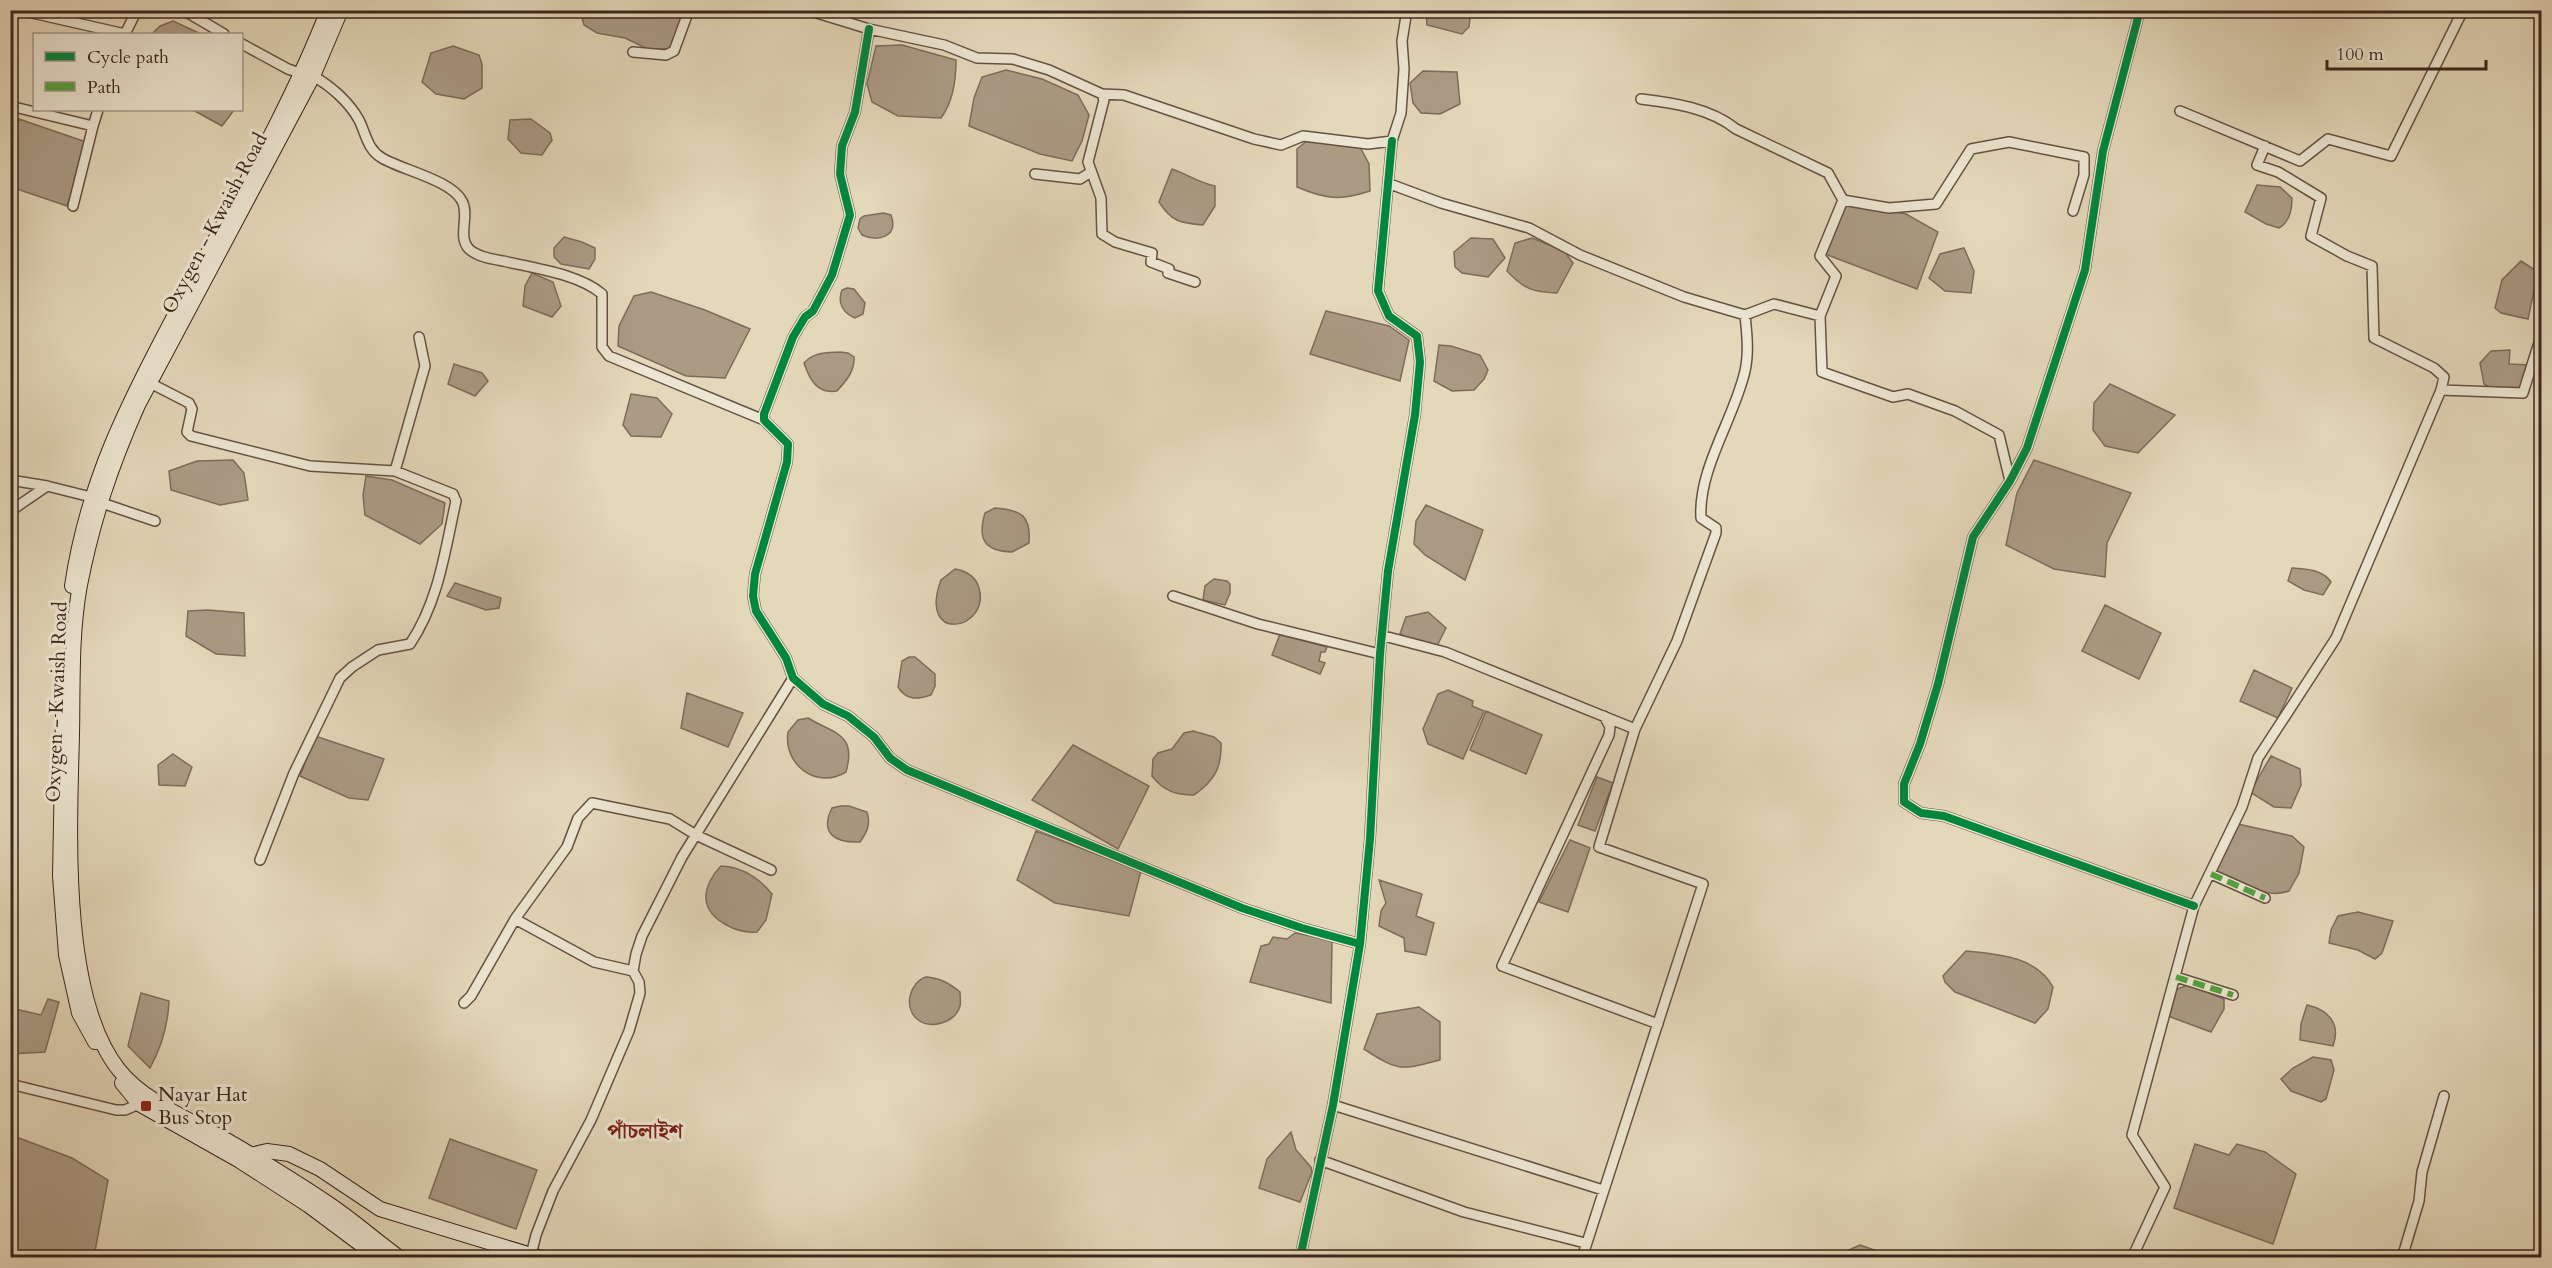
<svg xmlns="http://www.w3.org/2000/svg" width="2552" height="1268" viewBox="0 0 2552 1268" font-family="Cardo,'Noto Serif Bengali',serif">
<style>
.water{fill:#ab9b85;stroke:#7e6c5b;stroke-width:1.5}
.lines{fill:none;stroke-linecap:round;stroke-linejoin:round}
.street-casing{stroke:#655244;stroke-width:12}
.secondary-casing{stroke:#3b261d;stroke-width:16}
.street{stroke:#ede6d2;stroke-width:9}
.secondary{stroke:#ede6d2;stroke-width:14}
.quiet{stroke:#54a341;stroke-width:6;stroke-dasharray:12 6;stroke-linecap:butt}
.cycleway-casing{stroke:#ede6d2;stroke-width:11}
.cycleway{stroke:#00873e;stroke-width:8}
.poi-dot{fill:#8f2418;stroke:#ede6d2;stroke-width:2}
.labels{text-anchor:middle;stroke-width:6;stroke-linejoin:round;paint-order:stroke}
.street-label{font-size:20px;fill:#3b261d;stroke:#ede6d2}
.poi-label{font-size:20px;fill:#3b261d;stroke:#ede6d2;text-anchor:start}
.neighbourhood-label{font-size:21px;font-weight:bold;fill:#7a1f14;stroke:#ede6d2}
</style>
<rect width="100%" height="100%" fill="#e4d8ba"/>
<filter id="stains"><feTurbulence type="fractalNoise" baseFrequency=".00333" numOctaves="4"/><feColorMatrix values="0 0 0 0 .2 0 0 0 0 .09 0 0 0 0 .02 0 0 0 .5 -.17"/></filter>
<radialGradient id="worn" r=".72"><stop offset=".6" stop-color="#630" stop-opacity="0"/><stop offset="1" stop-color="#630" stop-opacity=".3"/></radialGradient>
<!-- water -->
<path class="water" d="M 580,10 L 685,11 L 676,39 L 669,49 L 648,49 L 625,38 L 597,33 L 584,25 Z
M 1426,11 L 1471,11 L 1469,27 L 1462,34 L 1427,25 Z
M 173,21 L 201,34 L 152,34 L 160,26 Z
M 902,45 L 956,60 C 956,81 953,102 941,118 L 898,116 L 872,102 L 867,84 L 876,46 Z
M 453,46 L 479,55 L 482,64 L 482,88 L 464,99 L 436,94 L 422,82 L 431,53 Z
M 1006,70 L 1042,79 L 1078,95 L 1089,115 L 1082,141 L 1072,161 L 1040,154 L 969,126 L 974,98 L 982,77 Z
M 1423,71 L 1457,72 L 1460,104 L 1440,114 L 1421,113 L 1413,103 L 1410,83 Z
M 193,110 L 234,110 L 222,126 Z
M 19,119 L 89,143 L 67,206 L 11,187 L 11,145 Z
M 531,119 L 550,133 L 552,140 L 542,155 L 521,153 L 508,139 L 510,120 Z
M 1309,139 L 1360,147 L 1369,164 L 1370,191 C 1340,201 1325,199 1297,187 L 1297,149 Z
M 1172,169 C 1187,174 1199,183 1215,186 L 1215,206 L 1203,225 C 1180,223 1172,222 1159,202 Z
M 2257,185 L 2280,187 L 2292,198 C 2292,209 2290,222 2279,228 L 2266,224 L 2245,212 Z
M 1847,203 L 1906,214 L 1938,232 L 1917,289 L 1825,254 Z
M 883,213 L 891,215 C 899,237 878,242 862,235 L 858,228 L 860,219 L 864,216 Z
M 564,237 L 582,242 L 595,248 L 595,259 L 589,269 L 561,264 L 554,257 L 554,248 Z
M 1471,238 L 1493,239 L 1505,258 L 1488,277 L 1462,273 L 1455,267 L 1454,252 Z
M 1532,238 L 1564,251 L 1573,263 L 1557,293 C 1532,292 1524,289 1507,271 L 1515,243 Z
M 1964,248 L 1974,271 L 1971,293 L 1945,291 L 1929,278 L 1940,254 Z
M 2521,261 L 2538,272 L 2528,319 L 2501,313 L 2495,308 L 2502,280 Z
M 532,273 L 553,282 L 561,306 L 552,317 L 523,306 L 525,286 Z
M 847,288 L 854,289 L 865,303 L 863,314 L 855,318 C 843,313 837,303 842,290 Z
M 651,292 L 705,310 L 750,329 L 725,378 L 686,376 L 618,346 L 619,326 L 634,296 Z
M 1326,311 L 1389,326 L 1409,340 L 1400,381 L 1310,354 Z
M 1439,345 L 1451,346 L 1480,355 L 1488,370 L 1484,379 L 1474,390 L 1452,391 L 1434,381 Z
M 2510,350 L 2509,364 L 2530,365 L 2525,380 L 2519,389 L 2491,388 L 2484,384 L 2480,363 L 2491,351 Z
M 840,352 L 848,353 L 854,357 C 855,371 846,381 837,391 C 818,394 810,381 804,363 C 814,352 826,353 840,352 Z
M 454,364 L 482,373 L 488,381 L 475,396 L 448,384 Z
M 2110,384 L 2175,415 L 2138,453 L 2105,446 L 2093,430 L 2094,403 Z
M 631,394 L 657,398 L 672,414 L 661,437 L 631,436 L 623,425 Z
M 233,460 L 244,473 L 248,500 L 220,505 L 171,490 L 169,471 L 197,461 Z
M 2034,460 L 2131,493 L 2107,543 L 2105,577 L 2054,569 L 2006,545 L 2017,493 Z
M 366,476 L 392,480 L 445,503 L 442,524 L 420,544 L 365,515 L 363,495 Z
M 1426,505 L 1483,530 L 1465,580 L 1425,555 L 1414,544 L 1416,521 Z
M 995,508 C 1022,510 1031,516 1029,543 L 1012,552 C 985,551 977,540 985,513 Z
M 2292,568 C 2306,569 2322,569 2331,582 L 2323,595 L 2304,590 L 2288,581 Z
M 955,569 C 966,571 976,577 979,588 C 991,630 917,645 941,580 Z
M 1214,579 L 1227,581 L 1230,584 L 1230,593 L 1225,605 L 1203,600 L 1205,586 Z
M 455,583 L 501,598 L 499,608 L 486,610 L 447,596 Z
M 2105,605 L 2161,633 L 2139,679 L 2082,651 Z
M 208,610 L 244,613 L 245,656 L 216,654 L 186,636 L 188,611 Z
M 1428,612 L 1446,628 L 1437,646 L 1413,641 L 1400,634 L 1406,617 Z
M 1280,634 L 1327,647 L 1325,652 L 1321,652 L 1319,661 L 1325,663 L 1320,674 L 1272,655 Z
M 909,657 L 915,657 L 935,674 L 935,686 L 931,695 C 917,700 906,700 898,687 L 902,661 Z
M 2254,670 L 2292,688 L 2278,718 L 2240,701 Z
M 1448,690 L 1473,701 L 1472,706 L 1484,711 L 1463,759 L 1428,744 L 1423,729 L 1438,694 Z
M 687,693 L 743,713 L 728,747 L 681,728 Z
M 1486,711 L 1542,735 L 1526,774 L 1470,750 Z
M 808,718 C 834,734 857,733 846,772 C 817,790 783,765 788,732 L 798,720 Z
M 1193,731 L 1214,737 L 1221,743 C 1222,768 1214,781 1194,795 C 1175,795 1164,791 1152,776 L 1153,759 L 1158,753 L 1172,749 L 1184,733 Z
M 315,736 L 384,759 L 368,800 L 349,798 L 300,776 Z
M 1073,745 L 1149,786 L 1118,849 L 1032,800 Z
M 173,754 L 192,767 L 185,786 L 159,785 L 158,765 Z
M 2271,756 L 2300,769 L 2301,785 L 2291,808 L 2274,807 L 2250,792 Z
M 1597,777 L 1613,783 L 1595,831 L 1578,825 Z
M 841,806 L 849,806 L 867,812 C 871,824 867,832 860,842 C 836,843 819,834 832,808 Z
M 2238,824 L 2292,836 L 2304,847 L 2299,873 L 2289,891 C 2264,900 2238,882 2216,871 Z
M 1036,831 L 1141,871 L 1129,916 L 1055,903 L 1017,880 Z
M 1570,840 L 1590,848 L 1568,912 L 1539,902 Z
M 721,866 C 742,867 759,878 772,894 L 766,920 L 757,932 C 739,934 708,921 706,899 C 705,887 713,874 721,866 Z
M 1379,880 L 1422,894 L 1416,916 L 1434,923 L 1426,955 L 1405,951 L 1404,938 L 1379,926 L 1381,911 L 1386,903 Z
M 2358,912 L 2393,921 L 2382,953 L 2375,959 L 2358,950 L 2329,943 L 2331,930 L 2338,916 Z
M 1295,933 L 1332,940 L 1331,1003 L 1250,982 L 1261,946 L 1269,944 L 1273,937 L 1287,939 Z
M 1966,951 C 1997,954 2036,956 2053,987 L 2048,1009 L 2035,1023 L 1955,992 L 1945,982 L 1943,976 Z
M 926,977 C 940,978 949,983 960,992 C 960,997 961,1002 960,1006 C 955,1023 930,1030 917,1019 C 903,1007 910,982 926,977 Z
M 2188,985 L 2224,999 L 2224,1009 L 2211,1032 L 2168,1016 L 2177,989 Z
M 141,993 L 169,1001 C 168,1026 162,1046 150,1068 L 128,1046 Z
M 48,999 L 59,1002 L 45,1052 L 11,1054 L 11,1008 L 41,1015 Z
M 2307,1005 C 2329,1010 2341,1024 2333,1046 L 2300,1040 L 2301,1024 Z
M 1419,1007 L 1440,1022 L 1440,1060 C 1401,1070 1399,1072 1364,1049 L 1377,1014 Z
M 2313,1057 L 2331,1060 L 2334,1070 L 2326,1099 L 2321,1102 L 2291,1091 L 2281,1079 L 2293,1068 Z
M 1291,1132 L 1296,1150 L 1311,1167 L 1312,1172 L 1300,1202 L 1259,1188 L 1267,1159 Z
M 11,1135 L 72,1158 L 108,1180 L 94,1257 L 11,1257 Z
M 450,1139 L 537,1170 L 516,1229 L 429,1198 Z
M 2195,1144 L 2229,1155 L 2237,1144 L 2265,1152 L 2296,1174 L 2273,1244 L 2174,1208 Z
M 1860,1245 L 1894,1257 L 1833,1257 Z"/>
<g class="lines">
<!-- street casing -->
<g class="street-casing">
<path id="street" d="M 19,10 L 125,34 L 137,10
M 183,10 L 224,34
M 807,10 L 869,29 L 944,45 L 977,58 L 1013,59 L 1049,70 L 1102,94 L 1124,95 L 1254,139 L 1281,145 L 1303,136 L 1368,144 L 1392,141 L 1401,113 L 1404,69 L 1402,41 L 1407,10
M 2140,10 L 2103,151 L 2085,270 L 2027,448 L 2010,481 L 1973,537 L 1938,684 L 1920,744 L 1904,784 L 1904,802 L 1921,813 L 1944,816 L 2194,906
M 869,29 L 855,112 L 842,146 L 840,174 L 850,215 L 832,275 L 813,311 L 805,317 L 793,337 L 764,414 L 764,420 L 788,444 L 787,462 L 755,574 L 753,596 L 756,611 L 786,658 L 793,678 L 823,704 L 848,716 L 874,737 L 890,758 L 907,770 L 1242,908 L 1302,928 L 1360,944
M 242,44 L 288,69 L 303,74
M 633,52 L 666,55 L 674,51 L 689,10
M 313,76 C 331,86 349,102 359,120 C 366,134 367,149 382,158 C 402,170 451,180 462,201 C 470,215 457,237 469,249 C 478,257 492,259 503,261 C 533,268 579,274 602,294 L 602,347 L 609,356 L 764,420
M 1102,94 L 1104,100 L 1088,162 L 1101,198 L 1102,234 L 1115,242 L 1152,253 L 1151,262 L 1169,269 L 1168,273 L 1195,282
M 1641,99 C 1674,103 1710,108 1736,129 L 1828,173 L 1843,200
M 10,106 L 93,126 L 98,110
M 2180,111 L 2300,161 L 2328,139 L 2391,156 L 2463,10
M 2265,146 L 2257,165 L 2278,172 L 2321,198 L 2311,236 L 2347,256 L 2372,266 L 2374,338 L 2434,368 L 2444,377 L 2441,390
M 1035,174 L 1080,179 L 1091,172
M 1390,184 L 1441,203 L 1529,228 L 1580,255 L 1684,297 L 1745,315 L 1774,304 L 1820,316 L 1836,276 L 1820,256 L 1843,200 L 1889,208 L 1936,204 L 1971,149 L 2009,142 L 2084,157 L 2084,175 L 2073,211
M 73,206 L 93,126
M 1820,316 L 1822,372 L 1893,397 L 1908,394 L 1955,411 L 1999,435 L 2010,481
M 150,383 L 189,403 L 192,409 L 187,432 L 191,436 L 310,466 L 395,471 L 453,494 L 456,501 C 445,550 439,601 410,644 L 378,650 L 352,667 L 340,678 L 294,773 L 260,860
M 395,471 L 425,366 L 419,337
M 10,480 L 47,486
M 99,502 L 155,521
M 15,508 L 47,486 L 91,497
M 1173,596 L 1258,624 L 1380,654
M 1384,636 L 1445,652 L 1635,729
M 1604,716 L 1610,727 L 1609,735 L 1502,966 L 1658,1024
M 2211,874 L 2265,898
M 515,919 L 567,847 L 578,818 L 592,803 L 670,819 L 696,835 L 771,870
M 2176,977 L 2233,995
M 464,1003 L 471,996 L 515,919 L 594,962 L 633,971
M 10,1084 L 116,1110 L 125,1110 L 139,1104
M 1333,1105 L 1603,1190
M 1320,1160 L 1464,1212 L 1585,1243
M 531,1255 L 536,1235 L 553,1191 L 591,1120 L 629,1031 L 640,993 L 639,982 L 633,971 L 636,954 L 642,936 L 682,857 L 793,678
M 1300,1258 L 1333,1105 L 1360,944 L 1370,839 L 1380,654 L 1388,571 L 1415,415 L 1420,362 L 1417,336 L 1389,316 L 1378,291 L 1392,141
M 1582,1258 L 1703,884 L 1599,847 L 1635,729 L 1677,641 L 1716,533 L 1716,528 L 1701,518 C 1698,469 1734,419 1745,371 C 1749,353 1747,334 1745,315
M 2132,1258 L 2165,1187 L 2132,1135 L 2194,906 L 2242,807 L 2258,758 L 2336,638 L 2441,390 L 2523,393 L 2542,333
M 2402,1258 L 2419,1201 L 2422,1172 L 2444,1096"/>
</g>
<!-- secondary casing -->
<g class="secondary-casing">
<path id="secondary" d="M 341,10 L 313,76 L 138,405 C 111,466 93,519 80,585 C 71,634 73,684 72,734 C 70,825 60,996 119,1070 C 145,1103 198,1123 235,1145 C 265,1163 296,1182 326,1202 C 352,1219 375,1240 400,1258
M 72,586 C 87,483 128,403 177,311 C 229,212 287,115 328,10
M 64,665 L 60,876 L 66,955 L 79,1013 L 95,1042
M 122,1083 L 139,1104 L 240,1161 L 308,1205 L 379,1258
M 246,1156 L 267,1151 L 289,1154 L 320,1169 L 380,1209 L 541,1258"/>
</g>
<!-- street -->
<use href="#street" class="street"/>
<!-- secondary -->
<use href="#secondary" class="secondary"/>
<!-- quiet -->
<path class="quiet" d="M 2211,874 L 2265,898
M 2176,977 L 2233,995"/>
<!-- cycleway casing -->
<g class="cycleway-casing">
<path id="cycleway" d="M 2140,10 L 2103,151 L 2085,270 L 2027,448 L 2010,481 L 1973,537 L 1938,684 L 1920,744 L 1904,784 L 1904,802 L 1921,813 L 1944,816 L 2194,906
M 869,29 L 855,112 L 842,146 L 840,174 L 850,215 L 832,275 L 813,311 L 805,317 L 793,337 L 764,414 L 764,420 L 788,444 L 787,462 L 755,574 L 753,596 L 756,611 L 786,658 L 793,678 L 823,704 L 848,716 L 874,737 L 890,758 L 907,770 L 1242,908 L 1302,928 L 1360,944
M 1300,1258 L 1333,1105 L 1360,944 L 1370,839 L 1380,654 L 1388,571 L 1415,415 L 1420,362 L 1417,336 L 1389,316 L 1378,291 L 1392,141"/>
</g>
<!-- cycleway -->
<use href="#cycleway" class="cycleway"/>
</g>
<!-- markers -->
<rect class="poi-dot" x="140" y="1100" width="12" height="12" rx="3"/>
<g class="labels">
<!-- street labels -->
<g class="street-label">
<text transform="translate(214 223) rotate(-62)" y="7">Oxygen - Kwaish Road</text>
<text transform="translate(56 702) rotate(-88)" y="7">Oxygen - Kwaish Road</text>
</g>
<!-- poi labels -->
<g class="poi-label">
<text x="158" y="1101">Nayar Hat<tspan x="158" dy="23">Bus Stop</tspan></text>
</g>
<!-- neighbourhood labels -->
<g class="neighbourhood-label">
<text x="645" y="1138">পাঁচলাইশ</text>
</g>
</g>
<!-- margin -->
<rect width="2552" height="1268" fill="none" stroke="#e4d8ba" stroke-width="36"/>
<rect x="12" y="12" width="2528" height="1244" fill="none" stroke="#3b261d" stroke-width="3"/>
<rect x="18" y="18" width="2516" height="1232" fill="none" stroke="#3b261d" stroke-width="1.5"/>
<!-- legend -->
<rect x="33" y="33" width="210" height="78" fill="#ede6d2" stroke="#a6998a" stroke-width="1.5"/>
<rect x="45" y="52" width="30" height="9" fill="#00873e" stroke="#a6998a" stroke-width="1.5"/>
<text x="87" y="63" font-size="18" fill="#3b261d">Cycle path</text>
<rect x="45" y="82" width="30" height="9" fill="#54a341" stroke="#a6998a" stroke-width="1.5"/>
<text x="87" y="93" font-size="18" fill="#3b261d">Path</text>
<!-- scale -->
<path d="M2327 60v9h159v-9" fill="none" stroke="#3b261d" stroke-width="3"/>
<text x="2336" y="60" font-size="18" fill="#3b261d" stroke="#ede6d2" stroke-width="4.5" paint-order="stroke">100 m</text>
<rect width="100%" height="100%" filter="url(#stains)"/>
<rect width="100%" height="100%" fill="url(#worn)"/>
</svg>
